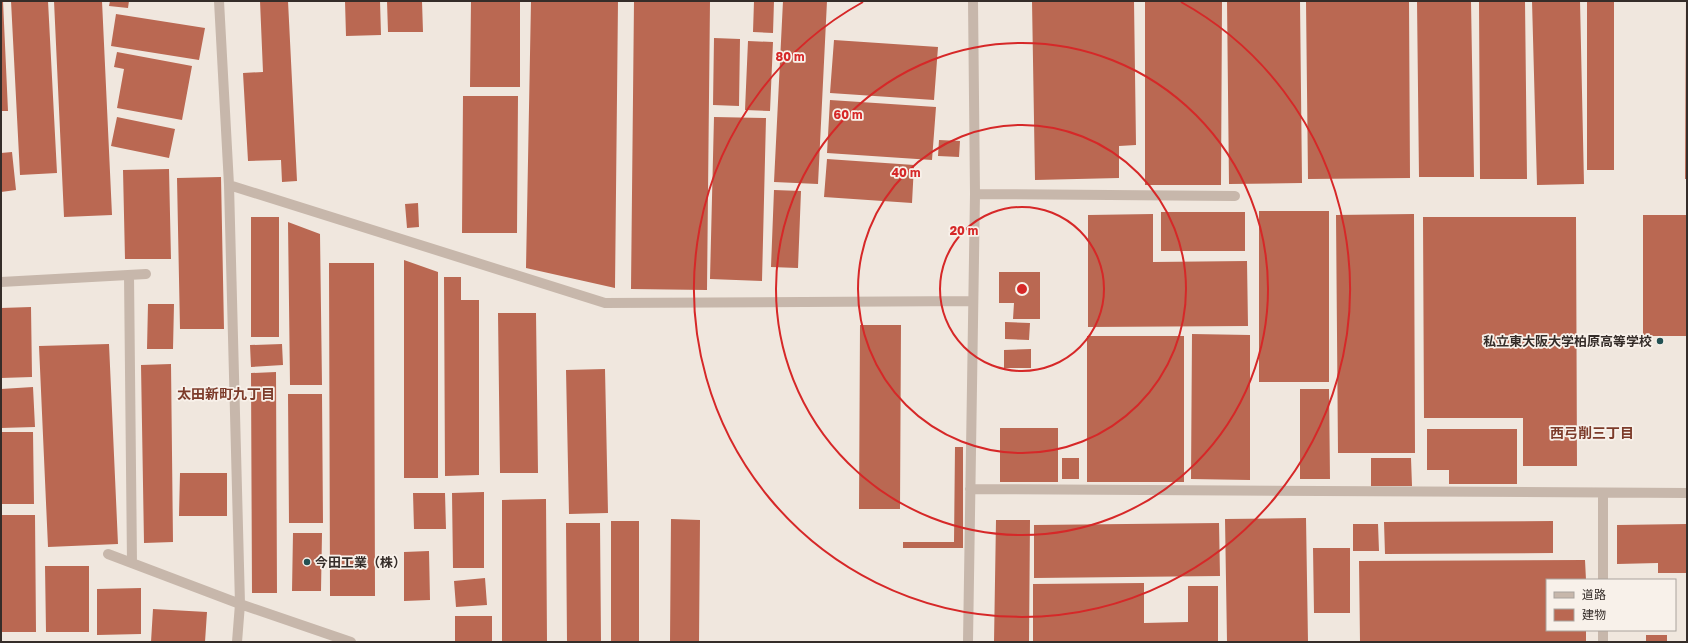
<svg xmlns="http://www.w3.org/2000/svg" width="1688" height="643" viewBox="0 0 1688 643" font-family="'Golos Text','Noto Sans JP',sans-serif">
<style>
.building{fill:#ba6852}
.lines{fill:none;stroke-linecap:round;stroke-linejoin:round}
.minor{stroke:#c7b7ab;stroke-width:10}
.ring{fill:none;stroke:#d62828;stroke-width:2}
.poi-dot{fill:#235153;stroke:#f8f1ea;stroke-width:1.5}
.labels{text-anchor:middle;stroke-width:3.5;stroke-linejoin:round;paint-order:stroke}
.poi-label{font-size:13px;font-weight:bold;fill:#352d29;stroke:#f8f1ea;text-anchor:end}
.neighbourhood-label{font-size:14px;font-weight:bold;fill:#7c3b2a;stroke:#f8f1ea}
.centre{fill:#d62828;stroke:#f8f1ea;stroke-width:2}
.ring-label{font-size:12px;text-anchor:middle;font-weight:bold;fill:#d62828;stroke:#f8f1ea;stroke-width:3.5;stroke-linejoin:round;paint-order:stroke}
</style>
<rect width="100%" height="100%" fill="#f0e7de"/>
<!-- building -->
<path class="building" d="M 1,1 L 3,1 L 8,111 L 1,111 Z
M 11,1 L 48,1 L 57,173 L 20,175 Z
M 54,1 L 102,1 L 112,215 L 64,217 Z
M 110,1 L 129,1 L 128,8 L 109,6 Z
M 260,1 L 288,1 L 297,181 L 282,182 L 281,160 L 248,161 L 243,73 L 263,72 Z
M 345,1 L 380,1 L 381,35 L 346,36 Z
M 387,1 L 422,1 L 423,32 L 388,32 Z
M 471,1 L 520,1 L 520,87 L 470,87 Z
M 531,1 L 618,1 L 615,288 L 526,268 Z
M 634,1 L 710,1 L 707,290 L 631,289 Z
M 754,1 L 774,1 L 773,33 L 753,32 Z
M 783,1 L 827,1 L 818,184 L 774,182 Z
M 1032,1 L 1134,1 L 1136,145 L 1119,146 L 1119,178 L 1035,180 Z
M 1145,1 L 1222,1 L 1221,185 L 1145,185 Z
M 1227,1 L 1300,1 L 1302,183 L 1229,184 Z
M 1306,1 L 1409,1 L 1410,178 L 1308,179 Z
M 1417,1 L 1471,1 L 1474,177 L 1419,177 Z
M 1479,1 L 1525,1 L 1527,179 L 1480,179 Z
M 1532,1 L 1580,1 L 1584,184 L 1537,185 Z
M 1587,1 L 1614,1 L 1614,170 L 1587,170 Z
M 1686,1 L 1687,1 L 1687,179 L 1685,179 Z
M 116,14 L 205,28 L 199,60 L 111,46 Z
M 714,38 L 740,39 L 739,106 L 713,105 Z
M 834,40 L 938,47 L 934,100 L 830,93 Z
M 748,41 L 773,42 L 770,111 L 745,110 Z
M 117,52 L 192,66 L 182,120 L 117,108 L 124,69 L 114,67 Z
M 463,96 L 518,96 L 517,233 L 462,233 Z
M 830,100 L 936,107 L 932,160 L 827,153 Z
M 117,117 L 175,129 L 169,158 L 111,146 Z
M 714,117 L 766,118 L 762,281 L 710,279 Z
M 939,140 L 960,141 L 959,157 L 938,156 Z
M 12,152 L 16,190 L 1,192 L 1,153 Z
M 827,159 L 914,165 L 912,203 L 824,197 Z
M 169,169 L 171,259 L 125,259 L 123,170 Z
M 221,177 L 224,329 L 180,329 L 177,178 Z
M 774,190 L 801,191 L 798,268 L 771,267 Z
M 418,203 L 419,227 L 407,228 L 405,204 Z
M 1259,211 L 1329,211 L 1329,382 L 1259,382 Z
M 1161,212 L 1245,212 L 1245,251 L 1161,251 Z
M 1153,214 L 1153,262 L 1247,261 L 1248,326 L 1088,327 L 1088,215 Z
M 1414,214 L 1415,453 L 1338,453 L 1336,215 Z
M 1643,215 L 1687,215 L 1687,336 L 1643,336 Z
M 251,217 L 279,217 L 279,337 L 251,337 Z
M 1423,217 L 1576,217 L 1577,466 L 1523,466 L 1523,418 L 1424,418 Z
M 288,222 L 320,234 L 322,385 L 290,385 Z
M 404,260 L 438,272 L 438,478 L 404,478 Z
M 329,263 L 374,263 L 375,596 L 330,596 Z
M 999,272 L 1040,272 L 1040,319 L 1013,319 L 1014,303 L 999,303 Z
M 444,277 L 461,277 L 461,300 L 479,300 L 479,475 L 445,476 Z
M 148,304 L 174,304 L 173,349 L 147,349 Z
M 31,307 L 32,377 L 1,378 L 1,308 Z
M 498,313 L 536,313 L 538,473 L 500,473 Z
M 1005,322 L 1030,323 L 1029,340 L 1005,339 Z
M 860,325 L 901,325 L 900,509 L 859,509 Z
M 1192,334 L 1250,335 L 1250,480 L 1191,479 Z
M 1087,336 L 1184,336 L 1184,482 L 1087,482 Z
M 109,344 L 118,544 L 48,547 L 39,346 Z
M 282,344 L 283,365 L 251,367 L 250,345 Z
M 1031,349 L 1031,368 L 1004,368 L 1004,350 Z
M 171,364 L 173,542 L 144,543 L 141,365 Z
M 605,369 L 608,513 L 569,514 L 566,370 Z
M 276,372 L 277,593 L 252,593 L 251,373 Z
M 33,387 L 35,427 L 1,428 L 1,389 Z
M 1300,389 L 1329,389 L 1330,479 L 1300,479 Z
M 288,394 L 322,394 L 323,523 L 289,523 Z
M 1000,428 L 1058,428 L 1058,482 L 1000,482 Z
M 1427,429 L 1517,429 L 1517,484 L 1449,484 L 1449,470 L 1427,470 Z
M 1,432 L 33,432 L 34,504 L 1,504 Z
M 955,447 L 963,447 L 963,548 L 903,548 L 903,542 L 954,542 Z
M 1062,458 L 1079,458 L 1079,479 L 1062,479 Z
M 1371,458 L 1411,458 L 1412,486 L 1371,486 Z
M 180,473 L 227,473 L 227,516 L 179,516 Z
M 484,492 L 484,568 L 453,568 L 452,493 Z
M 413,493 L 445,493 L 446,529 L 414,529 Z
M 546,499 L 547,642 L 502,642 L 502,500 Z
M 1,515 L 35,515 L 36,632 L 1,632 Z
M 1306,518 L 1308,642 L 1227,642 L 1225,519 Z
M 671,519 L 700,520 L 699,642 L 670,642 Z
M 996,520 L 1030,520 L 1029,642 L 994,642 Z
M 611,521 L 639,521 L 639,642 L 611,642 Z
M 1553,521 L 1553,553 L 1385,554 L 1384,522 Z
M 566,523 L 600,523 L 601,642 L 567,642 Z
M 1219,523 L 1220,576 L 1034,578 L 1034,525 Z
M 1353,524 L 1378,524 L 1379,551 L 1353,551 Z
M 1687,524 L 1687,573 L 1658,573 L 1658,563 L 1617,564 L 1617,525 Z
M 293,533 L 322,533 L 321,591 L 292,591 Z
M 1313,548 L 1350,548 L 1350,613 L 1314,613 Z
M 429,551 L 430,600 L 404,601 L 404,552 Z
M 1585,560 L 1586,580 L 1547,580 L 1547,630 L 1586,630 L 1586,642 L 1360,642 L 1359,561 Z
M 45,566 L 89,566 L 89,632 L 46,632 Z
M 485,578 L 487,605 L 456,607 L 454,581 Z
M 1144,583 L 1144,623 L 1188,622 L 1188,586 L 1218,586 L 1218,642 L 1033,642 L 1033,584 Z
M 141,588 L 141,634 L 97,635 L 97,589 Z
M 153,609 L 207,612 L 205,642 L 151,642 Z
M 455,616 L 492,616 L 492,642 L 455,642 Z
M 1646,635 L 1667,635 L 1667,642 L 1646,642 Z"/>
<g class="lines">
<!-- minor -->
<path class="minor" d="M 219,1 L 229,185 L 240,604 L 237,642
M 229,185 L 605,303 L 973,301
M 975,194 L 1235,196
M 129,275 L 132,563
M 1,282 L 146,274
M 970,489 L 1687,493
M 1603,493 L 1603,580
M 108,554 L 240,604 L 351,642
M 1603,630 L 1603,642
M 968,642 L 975,194 L 973,1"/>
</g>
<!-- distance rings -->
<g class="ring">
<circle cx="1022" cy="289" r="82"/>
<circle cx="1022" cy="289" r="164"/>
<circle cx="1022" cy="289" r="246"/>
<path d="M1181 2A328 328 0 1 1 863 2"/>
</g>
<!-- markers -->
<g class="poi-dot">
<circle cx="1660" cy="341" r="4"/>
<circle cx="307" cy="562" r="4"/>
</g>
<g class="labels">
<!-- poi labels -->
<g class="poi-label">
<text x="1652" y="346">私立東大阪大学柏原高等学校</text>
<text x="315" y="567" text-anchor="start">今田工業（株）</text>
</g>
<!-- neighbourhood labels -->
<g class="neighbourhood-label">
<text x="226" y="399">太田新町九丁目</text>
<text x="1592" y="438">西弓削三丁目</text>
</g>
</g>
<circle cx="1022" cy="289" r="6" class="centre"/>
<g class="ring-label">
<text x="790" y="61">80 m</text>
<text x="848" y="119">60 m</text>
<text x="906" y="177">40 m</text>
<text x="964" y="235">20 m</text>
</g>
<!-- border -->
<rect width="1688" height="643" fill="none" stroke="#352d29" stroke-width="4"/>
<!-- legend -->
<rect x="1546" y="579" width="130" height="52" fill="#f8f1ea" stroke="#aaa39d"/>
<rect x="1554" y="592" width="20" height="6" fill="#c7b7ab" stroke="#aaa39d"/>
<text x="1582" y="599" font-size="12" fill="#352d29">道路</text>
<rect x="1554" y="609" width="20" height="12" fill="#ba6852" stroke="#aaa39d"/>
<text x="1582" y="619" font-size="12" fill="#352d29">建物</text>
</svg>
